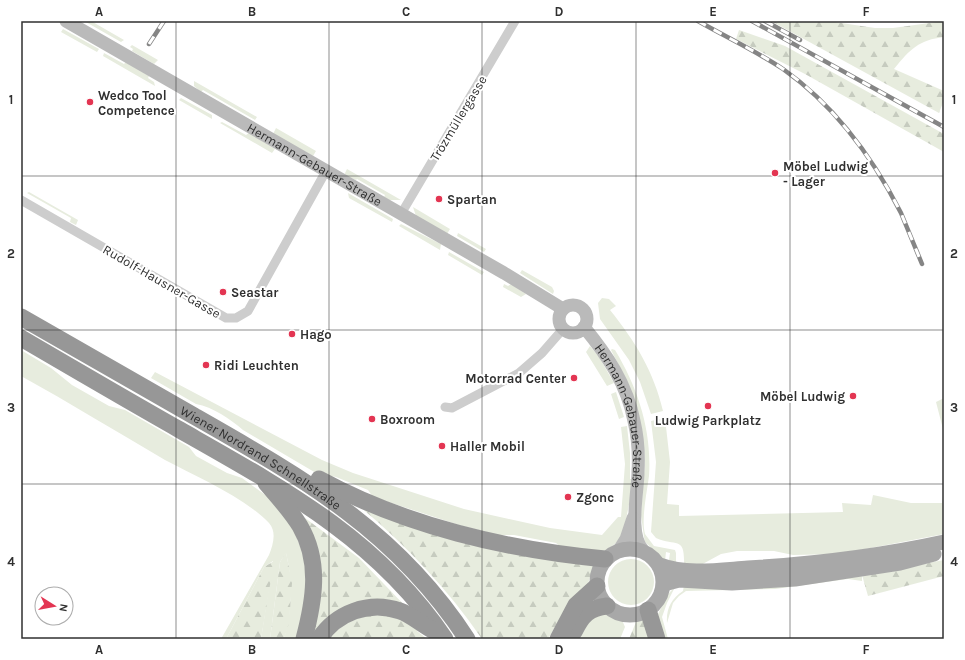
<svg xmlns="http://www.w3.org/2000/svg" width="965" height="660" viewBox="0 0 965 660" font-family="Karla,sans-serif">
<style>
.grass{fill:#e7ecde}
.forest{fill:url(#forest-firs)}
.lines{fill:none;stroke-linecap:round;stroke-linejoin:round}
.street{stroke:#cdcdcd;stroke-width:9}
.secondary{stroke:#bababa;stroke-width:13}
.primary{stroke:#a8a8a8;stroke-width:15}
.highway{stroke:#979797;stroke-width:17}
.rail-casing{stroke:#858585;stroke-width:4.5}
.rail{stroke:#fff;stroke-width:3;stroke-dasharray:9;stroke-linecap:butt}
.grid{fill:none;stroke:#303030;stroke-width:1;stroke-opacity:0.55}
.poi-dot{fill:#e33552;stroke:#fff;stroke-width:1.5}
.labels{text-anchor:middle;stroke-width:4;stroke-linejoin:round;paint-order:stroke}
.poi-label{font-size:13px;font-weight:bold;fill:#303030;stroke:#fff;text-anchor:start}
.street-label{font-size:13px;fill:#303030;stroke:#fff}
.neatline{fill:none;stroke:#303030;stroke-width:1.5}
.grid-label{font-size:13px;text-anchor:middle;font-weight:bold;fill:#303030}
</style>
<defs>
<pattern id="forest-firs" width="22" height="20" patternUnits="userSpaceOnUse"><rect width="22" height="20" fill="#e7ecde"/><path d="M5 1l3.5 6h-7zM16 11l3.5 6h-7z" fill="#c6cbbf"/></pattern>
</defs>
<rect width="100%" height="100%" fill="#fff"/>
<!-- grass -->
<path class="grass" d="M 84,21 L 91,21 L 124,40 L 121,42 Z
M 63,29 L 99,49 L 97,52 L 61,32 Z
M 132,45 L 158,60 L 154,64 L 132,51 L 133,49 L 130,47 Z
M 104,53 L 124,64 L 126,62 L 149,76 L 148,78 L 154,82 L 155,86 L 103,56 Z
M 194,81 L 257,117 L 255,120 L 203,90 L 201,92 L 194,86 Z
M 181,98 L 212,115 L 212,119 L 179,100 Z
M 222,122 L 246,135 L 249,133 L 275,149 L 272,153 L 220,123 Z
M 276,128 L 316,151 L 313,156 L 273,134 Z
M 347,169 L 401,200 L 389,200 L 384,197 L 385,195 L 357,179 L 356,180 L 344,175 Z
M 29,192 L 78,220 L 76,225 L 70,222 L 71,218 L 27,193 Z
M 348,193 L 393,219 L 392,222 L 349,198 Z
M 413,207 L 450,229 L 447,234 L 416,216 Z
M 401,224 L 441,244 L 440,250 L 399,226 Z
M 458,233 L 486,249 L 484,252 L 457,236 Z
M 449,252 L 484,272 L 482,275 L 448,255 Z
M 522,270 L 552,287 L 554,291 L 553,294 L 520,273 Z
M 504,284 L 508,286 L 511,284 L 526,294 L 521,297 L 503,287 Z
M 602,298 L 609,299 L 616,306 L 610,310 C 635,341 654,372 663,411 L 651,414 L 640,382 L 629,360 L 600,319 L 598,303 Z
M 590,346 L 599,357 L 614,383 L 607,386 L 586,352 Z
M 612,349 L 615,350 C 638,388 652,431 649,476 C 647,492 641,519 645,534 L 654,546 L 675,550 L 676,553 L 676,565 L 669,560 L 670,553 L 666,552 L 665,561 L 645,542 L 644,537 L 641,515 L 645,461 L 644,447 L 628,383 L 611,350 Z
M 21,350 L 51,368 L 72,385 L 109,406 L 125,410 L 189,447 L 196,456 L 227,473 L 242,478 L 268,497 L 293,527 L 306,563 L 306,609 L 296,639 L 284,639 C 292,611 293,581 286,553 L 280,562 L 270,639 L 261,639 L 273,561 L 264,567 L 226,639 L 221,639 L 269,555 C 273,545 277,532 269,523 C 244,497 197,477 165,460 C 117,432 70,403 21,376 Z
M 155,372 L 322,460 L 353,473 L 464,509 L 550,528 L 602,535 L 618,517 L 621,517 L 625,464 L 621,427 L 627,426 L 630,453 L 630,479 L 632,479 L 631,494 L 623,535 L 615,544 L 604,551 L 562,548 L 556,543 L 514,535 L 498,535 L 459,525 L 373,497 L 368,490 L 336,477 L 316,473 L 243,430 C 230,419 213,407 196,404 L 151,378 Z
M 616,392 L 624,417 L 619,419 L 611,394 Z
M 944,398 L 944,433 L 936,402 Z
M 665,418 L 670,462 L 667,504 L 679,505 L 679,516 L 843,512 L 842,503 L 871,505 L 873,495 L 911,503 L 942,503 L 944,490 L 944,534 L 839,554 L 793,555 L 774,551 L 737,551 L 721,554 L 699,566 L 684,566 C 685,535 677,547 656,538 L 651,532 L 656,462 L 651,421 Z
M608 582a23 23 0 1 1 46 0a23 23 0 1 1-46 0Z
M 862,575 L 862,581 L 848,579 L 775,589 L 686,591 L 679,596 L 673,603 L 667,623 C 666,609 671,599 683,591 L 684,585 Z
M 675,587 L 667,603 L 662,617 L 668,639 L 665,639 L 661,630 L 658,614 L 668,594 Z
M 606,614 L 622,620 L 625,627 L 620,639 L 579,639 L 591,618 Z"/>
<!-- forest -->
<path class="forest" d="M 771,21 L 828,21 L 875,28 L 893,28 L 944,21 L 944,37 C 919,40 910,49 894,69 L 944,91 L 944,100 L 939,113 Z
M 739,30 L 785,46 L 944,134 L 944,152 L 805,74 L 736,39 Z
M 359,506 L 594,565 L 588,584 L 569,603 L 548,639 L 482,639 C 447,588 406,545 359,506 Z
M 305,518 L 359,558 L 409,610 L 387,604 L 313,639 L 303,521 Z
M 286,552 L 292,583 L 289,623 L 284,639 L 270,639 L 280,562 Z
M 944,560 L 944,576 L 868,596 L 862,575 Z
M 274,561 L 261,639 L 226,639 L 264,567 Z
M 376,614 L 394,616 L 417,628 L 417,631 L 427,639 L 328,639 C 345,622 352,619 376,614 Z
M 641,620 L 643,620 L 652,639 L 629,639 L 636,622 Z"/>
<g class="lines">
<!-- street -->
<path class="street" d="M 21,200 L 226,318 L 236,318 L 248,311 L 326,171
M 401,214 L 515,21
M 445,407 L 452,408 L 519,373 L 542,353 L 563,329"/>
<!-- secondary -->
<g class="secondary">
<path id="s1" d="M 66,21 L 504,273 L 563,309"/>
<circle cx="573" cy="319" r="14"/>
<path id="s2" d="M 584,327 C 607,355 627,384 634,421 C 638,438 639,455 638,472 C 638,492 628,534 643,550"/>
<path d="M 619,550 L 626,539 L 633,518"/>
</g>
<!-- primary -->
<path class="primary" d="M597 582a33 33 0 1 1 66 0a33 33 0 1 1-66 0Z
M 660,565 C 687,575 719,570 748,568 C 813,564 880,556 944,542
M 664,584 L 679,580 L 732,583 L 795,579 L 900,563 L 934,554"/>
<!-- highway -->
<g class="highway">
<path id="s3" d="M 21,317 C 79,350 136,383 194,416 C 303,478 397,531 467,639"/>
<path d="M 21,338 C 74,369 127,400 180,430 C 282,488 378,539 445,639"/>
<path d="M 319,479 C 405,526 508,550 605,559"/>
<path d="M 266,483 C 278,497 291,511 300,526 C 321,562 314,601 304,639"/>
<path d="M 648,610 L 657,639"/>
<path d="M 574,632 C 582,615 589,608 607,606"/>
<path d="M 319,639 C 336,613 369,600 400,611 C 412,615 422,625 434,631"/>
<path d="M 558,639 L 576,605 L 597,586"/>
</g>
<!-- rail casing -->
<g class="rail-casing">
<path id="rail" d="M 698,21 C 726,37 756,51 783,69 C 834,105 873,158 901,213 C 908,230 915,247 922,264
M 752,21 L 944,127
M 765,21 L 800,40
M 149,44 L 164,21"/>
</g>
<!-- rail -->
<use href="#rail" class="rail"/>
</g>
<!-- grid -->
<path class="grid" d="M 176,21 L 176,639M 329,21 L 329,639M 482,21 L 482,639M 636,21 L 636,639M 790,21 L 790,639M 21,176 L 944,176M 21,330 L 944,330M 21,484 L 944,484"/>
<!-- markers -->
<g class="poi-dot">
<circle cx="90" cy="102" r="4"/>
<circle cx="775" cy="173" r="4"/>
<circle cx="439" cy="199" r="4"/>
<circle cx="223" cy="292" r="4"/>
<circle cx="292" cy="334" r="4"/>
<circle cx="206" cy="365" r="4"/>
<circle cx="574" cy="378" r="4"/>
<circle cx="853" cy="396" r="4"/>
<circle cx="708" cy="406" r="4"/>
<circle cx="372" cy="419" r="4"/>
<circle cx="442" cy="446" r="4"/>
<circle cx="568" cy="497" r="4"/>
</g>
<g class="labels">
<!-- poi labels -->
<g class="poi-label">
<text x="98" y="100">Wedco Tool<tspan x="98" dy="15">Competence</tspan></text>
<text x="783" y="171">Möbel Ludwig<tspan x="783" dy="15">- Lager</tspan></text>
<text x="447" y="204">Spartan</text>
<text x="231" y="297">Seastar</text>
<text x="300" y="339">Hago</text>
<text x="214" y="370">Ridi Leuchten</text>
<text x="566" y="383" text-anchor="end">Motorrad Center</text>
<text x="845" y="401" text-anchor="end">Möbel Ludwig</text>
<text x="380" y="424">Boxroom</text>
<text x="708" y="425" text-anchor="middle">Ludwig Parkplatz</text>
<text x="450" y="451">Haller Mobil</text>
<text x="576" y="502">Zgonc</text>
</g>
<!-- street labels -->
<g class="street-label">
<text transform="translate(458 118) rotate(-59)" y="5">Trözmüllergasse</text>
<text dy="5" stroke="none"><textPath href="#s1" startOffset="287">Hermann-Gebauer-Straße</textPath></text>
<text transform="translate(162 281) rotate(30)" y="5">Rudolf-Hausner-Gasse</text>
<text dy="5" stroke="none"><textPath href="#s2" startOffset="99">Hermann-Gebauer-Straße</textPath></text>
<text dy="5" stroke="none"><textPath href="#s3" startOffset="278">Wiener Nordrand Schnellstraße</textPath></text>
</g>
</g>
<!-- border -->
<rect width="965" height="660" fill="none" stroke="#ffffff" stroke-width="44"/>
<!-- north arrow -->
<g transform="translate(54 606) rotate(101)"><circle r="19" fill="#ffffff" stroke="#acacac"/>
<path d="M0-3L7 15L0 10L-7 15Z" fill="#e33552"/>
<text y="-6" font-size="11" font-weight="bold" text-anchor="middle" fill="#303030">N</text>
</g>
<rect x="22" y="22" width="921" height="616" class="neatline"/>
<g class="grid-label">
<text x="99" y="16">A</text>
<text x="252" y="16">B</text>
<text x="406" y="16">C</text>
<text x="559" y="16">D</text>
<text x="713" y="16">E</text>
<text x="866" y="16">F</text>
<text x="11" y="104">1</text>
<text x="954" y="104">1</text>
<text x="11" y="258">2</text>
<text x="954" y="258">2</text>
<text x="11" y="412">3</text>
<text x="954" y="412">3</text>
<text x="11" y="566">4</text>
<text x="954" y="566">4</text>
<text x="99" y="654">A</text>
<text x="252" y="654">B</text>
<text x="406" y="654">C</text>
<text x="559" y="654">D</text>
<text x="713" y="654">E</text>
<text x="866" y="654">F</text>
</g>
</svg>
